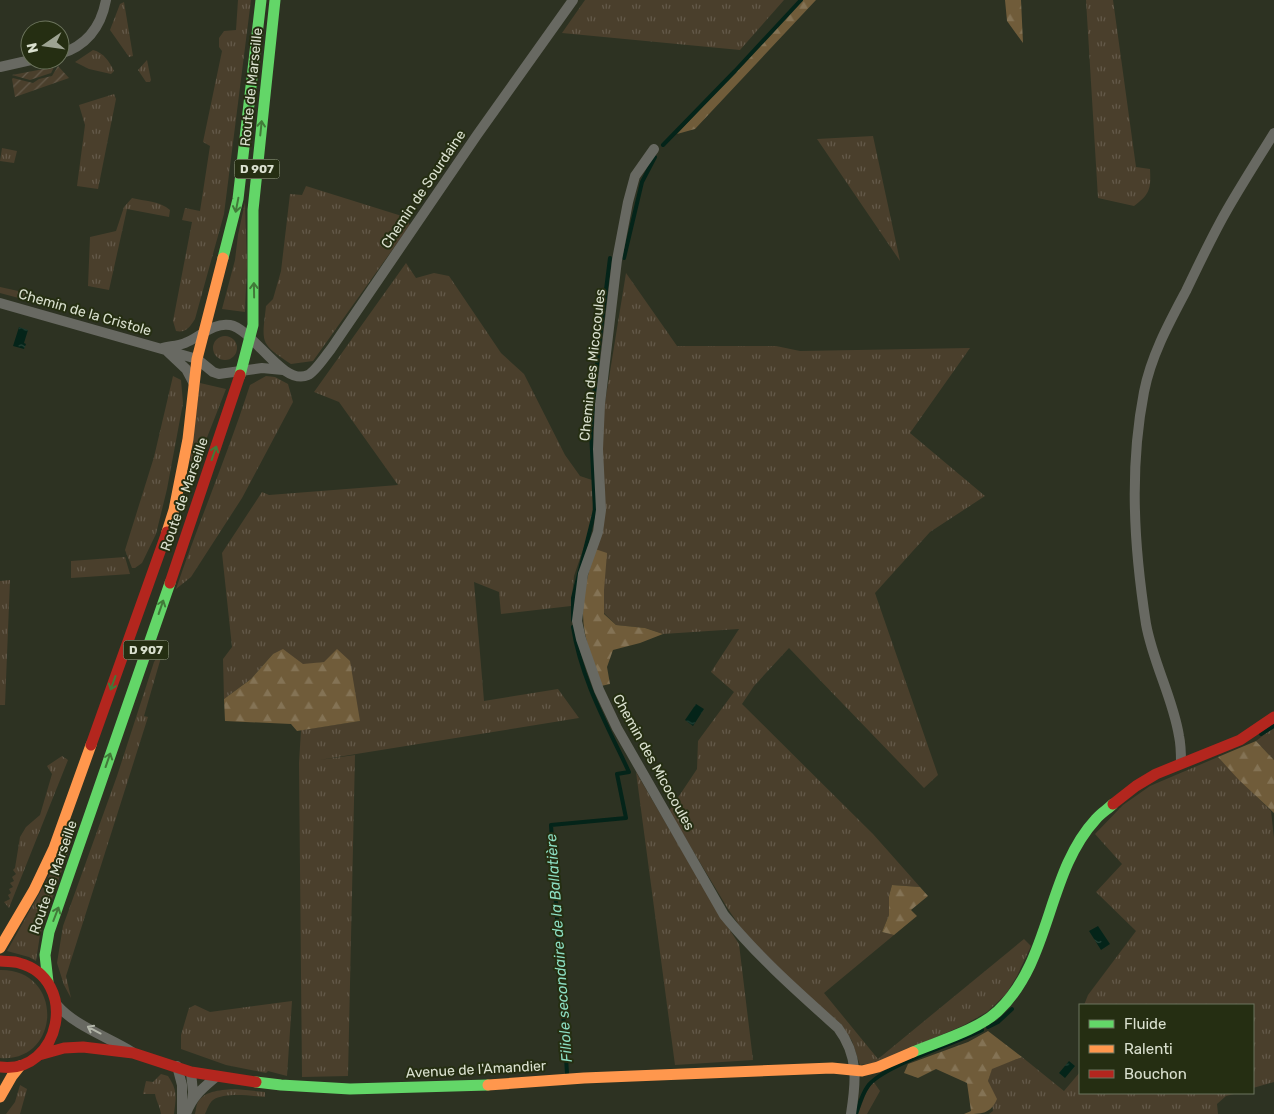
<svg xmlns="http://www.w3.org/2000/svg" width="1274" height="1114" viewBox="0 0 1274 1114" font-family="Rubik,sans-serif">
<style>
.grass{fill:url(#grass-tufts)}
.forest{fill:url(#forest-firs)}
.garden{fill:url(#garden-furrows)}
.water{fill:url(#water-ripples)}
.lines{fill:none;stroke-linecap:round;stroke-linejoin:round}
.stream{stroke:#042419;stroke-width:4}
.street{stroke:#686962;stroke-width:10}
.fast{stroke:#63d668;stroke-width:11}
.slow{stroke:#ff974d;stroke-width:11}
.jam{stroke:#b3261e;stroke-width:11}
.oneway{stroke:#417a39}
.oneway2{stroke:#b2b6a9}
.labels{text-anchor:middle;stroke-width:4;stroke-linejoin:round;paint-order:stroke}
.shield{fill:#252e12;stroke:#a4ab96;stroke-width:1}
.shield-label{font-size:12px;font-weight:bold;fill:#dae0cf}
.street-label{font-size:14px;fill:#dae0cf;stroke:#252e12}
.water-label{font-size:15px;font-style:italic;fill:#8cdec2;stroke:#252e12}
</style>
<defs>
<pattern id="grass-tufts" width="24" height="20" patternUnits="userSpaceOnUse" patternTransform="scale(1.25)"><rect width="24" height="20" fill="#4a3f2c"/><path d="M3 7l-1-3M5 7V3M7 7l1-3M15 17l-1-3M17 17v-4M19 17l1-3" fill="none" stroke="#645a4a"/></pattern>
<pattern id="forest-firs" width="22" height="20" patternUnits="userSpaceOnUse" patternTransform="scale(1.25)"><rect width="22" height="20" fill="#705c3a"/><path d="M5 1l3.5 6h-7zM16 11l3.5 6h-7z" fill="#847355"/></pattern>
<pattern id="garden-furrows" width="10" height="10" patternUnits="userSpaceOnUse" patternTransform="scale(1.25)"><rect width="10" height="10" fill="#4a3f2c"/><path d="M-1 1l2-2M0 10L10 0M9 11l2-2" fill="none" stroke="#645a4a"/></pattern>
<pattern id="water-ripples" width="26" height="14" patternUnits="userSpaceOnUse" patternTransform="scale(1.25)"><rect width="26" height="14" fill="#042419"/><path d="M2 4q2-2 4 0t4 0M15 11q2-2 4 0t4 0" fill="none" stroke="#284439"/></pattern>
</defs>
<rect width="100%" height="100%" fill="#2d3222"/>
<!-- grass -->
<path class="grass" d="M 238,0 L 251,0 L 224,214 L 195,319 C 190,327 186,333 176,331 L 173,321 L 192,222 L 182,220 L 185,208 L 200,211 L 210,146 L 203,142 L 222,51 L 219,47 L 219,38 L 224,31 L 236,30 Z
M 585,0 L 784,0 L 740,50 L 562,33 Z
M 1086,0 L 1113,0 L 1136,167 L 1150,169 C 1151,189 1150,194 1134,206 L 1098,198 Z
M 124,2 L 133,56 L 129,57 L 110,30 L 120,4 Z
M 93,50 C 104,53 109,61 114,71 L 111,74 L 89,69 L 75,62 Z
M 147,60 L 151,80 L 150,82 L 146,82 L 138,70 Z
M 114,94 L 116,99 L 98,189 L 77,186 L 85,125 L 79,105 Z
M 873,136 L 900,261 L 817,139 Z
M 2,148 L 17,151 L 14,163 L 0,161 Z
M 306,186 L 405,217 L 410,225 L 313,361 L 291,364 C 259,343 262,343 266,306 L 273,299 L 281,271 L 290,194 L 302,195 Z
M 132,198 C 144,201 160,201 170,210 L 169,217 L 127,209 L 109,290 L 88,286 L 90,237 L 116,231 L 124,207 Z
M 245,202 L 247,264 L 245,312 L 222,309 L 235,260 L 238,235 Z
M 406,263 L 416,278 L 434,273 L 449,276 L 501,353 L 524,374 L 565,455 L 580,476 L 595,481 L 591,526 L 574,576 L 571,606 L 501,614 L 499,592 L 474,582 L 484,701 L 558,689 L 579,718 L 319,760 L 355,755 L 348,1076 L 302,1077 L 299,763 L 301,730 L 360,721 L 324,662 L 303,665 L 273,654 L 251,679 L 224,699 L 223,659 L 232,647 L 222,553 L 262,492 L 269,495 L 398,485 L 339,402 L 314,392 Z
M 626,273 L 677,346 L 776,346 L 800,351 L 970,348 L 910,433 L 985,496 L 930,532 L 875,593 L 938,775 L 924,788 L 789,648 L 754,686 L 742,704 L 873,834 L 920,887 L 892,885 L 889,896 L 889,915 L 882,932 L 894,935 L 824,993 L 878,1059 L 1024,939 L 1031,946 L 1017,976 L 1006,994 L 987,1012 L 964,1025 L 879,1062 L 860,1065 L 852,1041 L 841,1024 L 807,996 L 748,938 L 728,909 L 669,811 L 697,769 L 698,741 L 734,692 L 711,672 L 739,629 L 663,634 L 645,628 L 616,625 L 604,613 L 604,590 L 595,549 L 601,427 Z
M 0,287 L 50,298 L 49,303 L 45,305 L 0,293 Z
M213 348a12 12 0 1 1 24 0a12 12 0 1 1-24 0Z
M 173,376 L 181,380 L 183,403 L 167,489 L 156,534 L 142,563 L 135,568 L 132,568 L 125,550 L 154,457 Z
M 266,376 L 275,377 L 288,384 L 293,402 L 242,498 L 191,577 L 176,589 C 199,521 228,454 250,385 Z
M 200,383 L 226,389 L 197,463 L 190,461 Z
M 125,557 L 130,574 L 71,578 L 71,561 Z
M 10,580 L 5,705 L 0,705 L 0,581 Z
M 164,647 L 144,716 L 148,717 L 66,976 L 71,998 L 64,985 L 57,963 L 63,926 L 117,776 L 154,662 Z
M 1274,727 L 1274,760 L 1256,741 Z
M 62,756 L 68,760 L 9,908 L 4,902 L 10,899 L 8,895 L 11,893 L 9,889 L 13,887 L 10,883 L 14,881 L 12,877 L 16,874 L 13,870 L 15,868 L 20,837 L 26,827 L 40,815 L 52,774 L 47,766 Z
M 1218,757 L 1271,811 L 1274,838 L 1274,1082 L 1253,1088 L 1253,1005 L 1084,1005 L 1088,995 L 1136,931 L 1096,892 L 1122,864 L 1095,834 L 1123,805 L 1150,786 Z
M 636,772 L 714,906 L 739,944 L 753,1060 L 675,1065 Z
M 72,820 L 78,822 L 40,935 L 36,961 L 29,957 L 7,951 L 47,880 Z
M 0,970 C 65,969 61,1063 0,1058 Z
M 292,1001 L 287,1076 L 268,1071 L 266,1073 L 226,1065 L 181,1049 L 181,1035 L 189,1008 L 195,1005 L 210,1012 Z
M 1022,1057 L 1064,1091 L 1080,1072 L 1080,1093 L 1238,1093 L 1226,1096 L 1217,1104 L 1218,1114 L 989,1114 L 993,1111 L 988,1081 L 992,1068 Z
M 161,1074 L 168,1076 C 178,1091 176,1097 174,1114 L 161,1114 C 160,1106 156,1101 155,1094 L 143,1094 L 146,1081 L 153,1082 Z
M 873,1081 L 880,1091 L 867,1114 L 858,1114 L 866,1093 Z
M 20,1085 L 27,1089 L 20,1114 L 6,1114 L 15,1102 Z
M 235,1089 L 265,1092 L 265,1097 C 251,1096 225,1092 213,1100 C 209,1103 207,1110 205,1114 L 195,1114 C 196,1110 196,1105 198,1102 C 205,1090 223,1090 235,1089 Z"/>
<!-- forest -->
<path class="forest" d="M 802,0 L 816,0 L 695,129 L 677,134 Z
M 1005,0 L 1021,0 L 1023,43 L 1007,21 Z
M 595,549 L 607,553 L 604,590 L 604,614 L 616,625 L 645,628 L 663,634 L 640,643 L 613,650 L 607,667 L 610,684 L 601,686 C 594,663 583,639 583,614 C 583,592 589,570 595,549 Z
M 283,649 L 303,664 L 324,662 L 337,649 L 350,661 L 360,721 L 297,731 L 291,724 L 225,721 L 224,699 L 251,679 L 273,654 Z
M 1256,741 L 1274,760 L 1274,813 L 1239,780 L 1218,757 Z
M 892,885 L 920,887 L 928,896 L 911,910 L 917,916 L 894,935 L 882,932 L 889,915 L 889,896 Z
M 988,1031 L 1022,1057 L 992,1069 L 988,1081 L 997,1099 C 990,1114 983,1114 964,1114 L 971,1111 L 967,1083 L 936,1069 L 918,1078 L 904,1073 L 908,1064 L 968,1042 Z"/>
<!-- garden -->
<path class="garden" d="M 58,66 L 69,78 L 15,97 L 12,79 L 13,78 L 33,83 L 39,79 L 52,76 Z
M 54,67 L 51,73 L 30,80 L 12,75 Z"/>
<!-- water -->
<path class="water" d="M 19,327 L 28,330 L 24,343 L 26,344 L 24,349 L 13,346 Z
M 696,704 L 704,709 L 693,726 L 685,720 Z
M 1098,926 L 1110,944 L 1101,950 L 1089,931 Z
M 1069,1061 L 1075,1066 L 1065,1078 L 1059,1073 Z"/>
<g class="lines">
<!-- stream -->
<path class="stream" d="M 663,145 L 735,71 L 801,0
M 624,258 L 642,182 L 655,157
M 573,620 L 573,598 L 595,510 L 591,431 L 598,353 L 610,258
M 1261,734 L 1274,726
M 988,1027 L 998,1022 L 1012,1009
M 567,1073 L 551,825 L 626,818 L 617,774 L 629,772 C 607,725 581,679 573,627
M 856,1114 C 859,1105 862,1094 868,1086 C 882,1066 957,1043 982,1030"/>
<!-- street -->
<path class="street" d="M 60,54 C 86,46 101,27 106,0
M 0,67 L 31,60
M 654,149 L 635,176 L 628,202 L 617,260 L 600,404 L 598,449 L 601,510 L 598,532 L 583,574 L 577,621 L 581,639 L 599,690 L 617,728 L 724,915 C 758,957 798,992 838,1028 C 859,1056 856,1082 851,1114
M 0,303 L 197,359 L 213,372 L 219,374 L 262,368 L 283,370
M 162,348 C 170,346 178,346 185,343 C 199,338 213,322 230,325 C 253,329 283,387 308,375 C 315,372 326,355 331,349 L 477,135 L 573,0
M 167,351 L 186,369 L 194,384
M 1181,763 C 1181,754 1181,745 1179,736 C 1173,698 1153,663 1146,624 C 1134,547 1129,469 1144,392 C 1151,356 1169,323 1186,291 C 1199,264 1212,236 1227,210 C 1242,184 1258,159 1274,133
M 57,1005 C 75,1026 108,1037 132,1052
M 177,1066 L 182,1085 L 182,1114
M 191,1072 L 193,1092 L 192,1100
M 186,1114 C 192,1096 203,1088 217,1076"/>
<!-- fast -->
<path class="fast" d="M 223,258 L 238,199 L 261,0
M 240,375 L 253,325 L 253,210 L 275,0
M 48,982 L 45,955 L 49,932 L 170,583
M 913,1052 C 939,1041 978,1030 998,1011 C 1052,960 1046,873 1096,819 C 1101,813 1108,809 1113,804
M 256,1082 L 281,1085 L 350,1089 L 488,1085"/>
<!-- slow -->
<path class="slow" d="M 167,532 L 174,510 L 188,439 L 197,359 L 223,258
M 0,948 L 34,890 L 54,848 L 91,745
M 488,1085 L 584,1078 L 832,1068 L 862,1071 L 878,1067 L 913,1052
M 0,1097 L 12,1076 L 20,1066"/>
<!-- jam -->
<path class="jam" d="M 170,583 L 240,375
M 91,745 L 167,532
M 1113,804 L 1136,786 L 1156,774 L 1240,740 L 1274,717
M 0,961 C 6,962 14,961 19,963 C 80,979 61,1075 0,1067
M 39,1055 L 64,1048 L 83,1047 L 133,1053 L 191,1072 L 256,1082"/>
</g>
<!-- one-way arrows -->
<defs><path id="oneway-shaft" d="M-6 0H5M1.5-3L5.5 0L1.5 3" fill="none" stroke-width="1.6" stroke-linecap="round" stroke-linejoin="round" transform="scale(1.25)"/></defs>
<g class="oneway">
<use href="#oneway-shaft" transform="translate(261 128) rotate(-84)"/>
<use href="#oneway-shaft" transform="translate(237 205) rotate(101)"/>
<use href="#oneway-shaft" transform="translate(254 290) rotate(-91)"/>
<use href="#oneway-shaft" transform="translate(214 453) rotate(-71)"/>
<use href="#oneway-shaft" transform="translate(161 607) rotate(-71)"/>
<use href="#oneway-shaft" transform="translate(113 683) rotate(110)"/>
<use href="#oneway-shaft" transform="translate(108 760) rotate(-71)"/>
<use href="#oneway-shaft" transform="translate(56 914) rotate(-69)"/>
</g>
<use class="oneway2" href="#oneway-shaft" transform="translate(94 1030) rotate(-152)"/>
<g class="labels">
<!-- shield labels -->
<g class="shield">
<rect x="234.5" y="159.5" width="45" height="19" rx="4"/>
<rect x="123.5" y="640.5" width="45" height="19" rx="4"/>
</g>
<g class="shield-label">
<text x="257" y="173">D 907</text>
<text x="146" y="654">D 907</text>
</g>
<!-- street labels -->
<g class="street-label">
<text transform="translate(251 87) rotate(-84)" y="5">Route de Marseille</text>
<text transform="translate(423 189) rotate(-56)" y="5">Chemin de Sourdaine</text>
<text transform="translate(85 312) rotate(16)" y="5">Chemin de la Cristole</text>
<text transform="translate(592 365) rotate(-84)" y="5">Chemin des Micocoules</text>
<text transform="translate(184 494) rotate(-71)" y="5">Route de Marseille</text>
<text transform="translate(654 762) rotate(61)" y="5">Chemin des Micocoules</text>
<text transform="translate(53 877) rotate(-71)" y="5">Route de Marseille</text>
<text transform="translate(476 1069) rotate(-3)" y="5">Avenue de l'Amandier</text>
</g>
<!-- water labels -->
<g class="water-label">
<text transform="translate(559 948) rotate(-94)" y="5">Filiole secondaire de la Ballatière</text>
</g>
</g>
<!-- legend -->
<rect x="1079" y="1004" width="175" height="90" fill="#252e12" stroke="#6d755e"/>
<rect x="1089" y="1020" width="25" height="8" fill="#63d668" stroke="#6d755e"/>
<text x="1124" y="1029" font-size="15" fill="#dae0cf">Fluide</text>
<rect x="1089" y="1045" width="25" height="8" fill="#ff974d" stroke="#6d755e"/>
<text x="1124" y="1054" font-size="15" fill="#dae0cf">Ralenti</text>
<rect x="1089" y="1070" width="25" height="8" fill="#b3261e" stroke="#6d755e"/>
<text x="1124" y="1079" font-size="15" fill="#dae0cf">Bouchon</text>
<!-- north arrow -->
<g transform="translate(45 45) rotate(257)"><circle r="24" fill="#252e12" stroke="#6d755e"/>
<path d="M0-4L9 19L0 12L-9 19Z" fill="#9da392"/>
<text y="-8" font-size="14" font-weight="bold" text-anchor="middle" fill="#dae0cf">N</text>
</g>
</svg>
